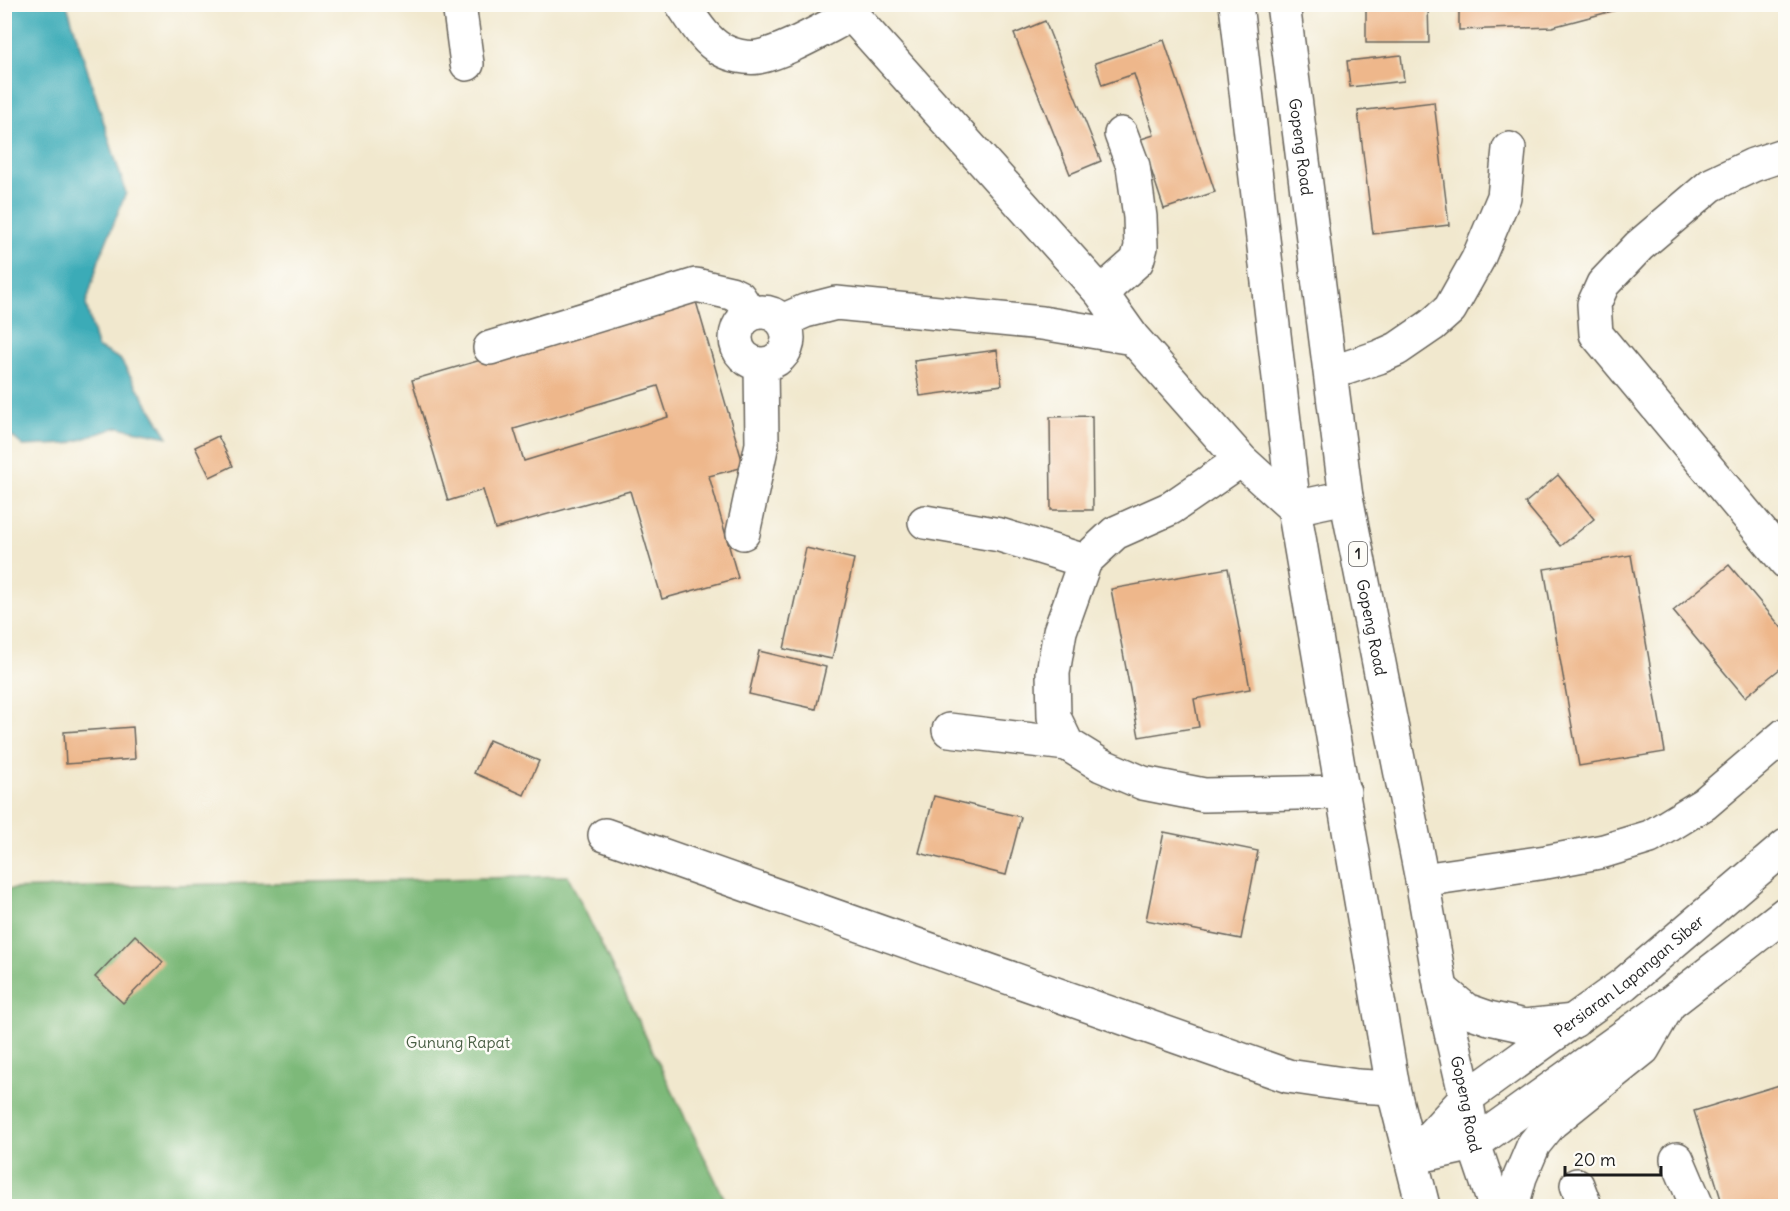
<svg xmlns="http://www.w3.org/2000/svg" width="1790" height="1211" viewBox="0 0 1790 1211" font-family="Delius,sans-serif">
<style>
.forest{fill:#7db979;stroke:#4c6a4a;stroke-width:1.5}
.water{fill:#3aabb7;stroke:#2b646a;stroke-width:1.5}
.building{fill:#eeb78b;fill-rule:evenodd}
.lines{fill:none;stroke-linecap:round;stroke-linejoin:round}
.minor-casing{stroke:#67635a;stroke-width:36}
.major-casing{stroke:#67635a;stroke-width:36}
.highway-casing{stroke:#67635a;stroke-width:36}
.minor{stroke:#fff;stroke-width:33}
.major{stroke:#fff;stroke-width:33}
.highway{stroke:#fff;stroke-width:33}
.labels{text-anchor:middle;stroke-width:5;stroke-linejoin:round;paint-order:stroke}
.shield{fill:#fdfcf7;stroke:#605f5e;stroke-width:1.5}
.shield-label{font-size:15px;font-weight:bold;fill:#1c1c1c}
.street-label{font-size:16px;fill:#1c1c1c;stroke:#fdfcf7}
.park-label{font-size:16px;fill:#495e44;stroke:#fdfcf7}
</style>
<rect width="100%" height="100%" fill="#fdfcf7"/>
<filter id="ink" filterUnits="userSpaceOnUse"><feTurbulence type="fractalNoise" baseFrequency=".0167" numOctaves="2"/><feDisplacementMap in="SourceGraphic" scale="12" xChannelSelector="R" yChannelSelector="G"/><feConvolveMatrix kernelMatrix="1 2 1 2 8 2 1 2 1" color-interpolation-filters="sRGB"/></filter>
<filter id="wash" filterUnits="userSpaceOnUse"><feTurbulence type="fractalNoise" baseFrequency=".008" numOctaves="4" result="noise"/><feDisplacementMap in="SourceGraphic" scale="24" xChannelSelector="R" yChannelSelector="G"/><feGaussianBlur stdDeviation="1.35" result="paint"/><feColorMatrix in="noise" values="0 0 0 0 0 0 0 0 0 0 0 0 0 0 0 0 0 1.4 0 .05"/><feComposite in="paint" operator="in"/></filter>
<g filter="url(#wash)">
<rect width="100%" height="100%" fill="#f1e8ce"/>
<!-- forest -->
<path class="forest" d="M 568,876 L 728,1206 L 5,1206 L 4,889 Z"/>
<!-- water -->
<path class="water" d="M 5,4 L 67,5 L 126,193 L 99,260 L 86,304 L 97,347 L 120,359 L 168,437 L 118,427 L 68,444 L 23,446 L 5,430 Z"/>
<g id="blocks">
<!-- building -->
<path class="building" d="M 1366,4 L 1428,4 L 1429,43 L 1366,43 Z
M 1459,5 L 1635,5 L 1552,27 L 1459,30 Z
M 1045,21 L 1101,161 L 1070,174 L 1014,34 Z
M 1164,40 L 1215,192 L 1164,209 L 1141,139 L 1154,135 L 1134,74 L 1102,85 L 1095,63 Z
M 1401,55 L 1404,81 L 1350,87 L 1347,61 Z
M 1434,102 L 1449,225 L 1373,234 L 1358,111 Z
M 695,298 L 744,467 L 709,476 L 738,578 L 662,599 L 630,491 L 495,529 L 483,490 L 448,501 L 412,380 ZM 658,386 L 668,417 L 524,461 L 514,429 Z
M 997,350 L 1002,385 L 920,396 L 914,361 Z
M 1092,416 L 1093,510 L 1051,510 L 1050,417 Z
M 218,436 L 233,466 L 210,477 L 195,447 Z
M 1558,475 L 1594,519 L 1561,546 L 1525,503 Z
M 806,548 L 854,559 L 832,659 L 784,649 Z
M 1631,555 L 1665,752 L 1579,766 L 1544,569 Z
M 1729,565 L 1786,633 L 1786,664 L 1745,697 L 1673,611 Z
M 1228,568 L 1250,689 L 1194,699 L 1199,727 L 1139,737 L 1111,589 Z
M 759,651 L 826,667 L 816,709 L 749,694 Z
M 133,727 L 135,759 L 66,764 L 64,732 Z
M 489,740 L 539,761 L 524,795 L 474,773 Z
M 934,796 L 1021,817 L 1006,875 L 919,853 Z
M 1164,832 L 1258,851 L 1241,939 L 1146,920 Z
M 135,935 L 163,962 L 123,1003 L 95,977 Z
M 1786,1083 L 1786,1206 L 1723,1206 L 1694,1111 Z"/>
</g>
</g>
<g filter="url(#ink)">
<use href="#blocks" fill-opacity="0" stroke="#67635a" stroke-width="1.5"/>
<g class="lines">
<!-- minor casing -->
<g class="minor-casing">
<path id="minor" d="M 459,4 L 467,64
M 682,4 C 693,20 705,41 722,50 C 731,55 747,59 758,57 C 785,52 825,28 851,15
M 842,4 L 1101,293 L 1133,338 L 1241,460 L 1294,508 L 1346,497
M 1786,154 L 1753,165 L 1711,185 L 1639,246 L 1603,284 L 1594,304 L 1596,334 L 1786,562
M 1101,293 L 1137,261 L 1141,247 L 1140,217 L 1133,166 L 1121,134
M736 338a26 26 0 1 1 52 0a26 26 0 1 1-52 0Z
M 782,321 L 805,311 L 836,303 L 1042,323 L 1133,338
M 490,348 L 696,285 L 731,293 L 739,297 L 750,314
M 1331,373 L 1379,357 L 1397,349 L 1432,325 L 1450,309 L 1478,259 L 1504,197 L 1509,149
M 1241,460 L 1171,508 L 1115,533 L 1085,561 L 1060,631 L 1053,673 L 1054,717 L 1067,744 L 1101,765 L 1143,783 L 1204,795 L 1344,792
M 925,522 L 1000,535 L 1085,561
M 743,533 L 762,444 L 761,364
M 949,730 L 1067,744
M 605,835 L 1288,1076 L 1357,1086 L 1393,1088
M 1422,880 L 1546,862 L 1604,851 L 1650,837 L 1704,804 L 1786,734
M 1677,1159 L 1697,1206
M 1577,1185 L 1585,1206"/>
</g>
<!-- major casing -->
<g class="major-casing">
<g id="major">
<path id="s1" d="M 1411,1158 L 1466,1098 L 1624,984 L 1786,846"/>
<path d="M 1411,1158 L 1474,1144 L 1669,1004 L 1786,913"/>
</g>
</g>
<!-- highway casing -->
<g class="highway-casing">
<g id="highway">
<path d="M 1236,4 L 1294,508 L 1393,1088 L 1423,1206"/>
<path id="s2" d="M 1283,4 L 1346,497 L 1422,880 L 1441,989 L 1466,1098 L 1474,1144 L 1495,1206"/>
<path d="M 1441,989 L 1466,1010 L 1489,1018 L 1525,1026 L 1574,1021"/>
<path d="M 1512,1206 L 1520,1177 L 1534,1144 L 1551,1123 L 1643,1049 L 1669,1004"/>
</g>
</g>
<!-- minor -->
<use href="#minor" class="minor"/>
<!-- major -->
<use href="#major" class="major"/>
<!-- highway -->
<use href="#highway" class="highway"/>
</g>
</g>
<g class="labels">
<!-- shield labels -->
<rect class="shield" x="1349" y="542" width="18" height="24" rx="4.5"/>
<g class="shield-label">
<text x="1358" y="559">1</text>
</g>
<!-- street labels -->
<g class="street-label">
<text dy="6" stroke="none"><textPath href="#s2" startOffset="144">Gopeng Road</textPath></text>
<text dy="6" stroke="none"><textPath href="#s2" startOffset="630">Gopeng Road</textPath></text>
<text dy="6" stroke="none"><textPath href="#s1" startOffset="285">Persiaran Lapangan Siber</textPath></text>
<text dy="6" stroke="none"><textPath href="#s2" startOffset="1116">Gopeng Road</textPath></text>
</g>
<!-- park labels -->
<g class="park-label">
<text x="458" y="1048">Gunung Rapat</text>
</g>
</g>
<!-- margin -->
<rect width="1790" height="1211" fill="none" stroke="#fdfcf7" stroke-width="24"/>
<!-- scale -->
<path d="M1565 1166v9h96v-9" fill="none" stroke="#1c1c1c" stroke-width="3"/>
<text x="1574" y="1166" font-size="18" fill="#1c1c1c" stroke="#fdfcf7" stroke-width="4.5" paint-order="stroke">20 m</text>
</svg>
